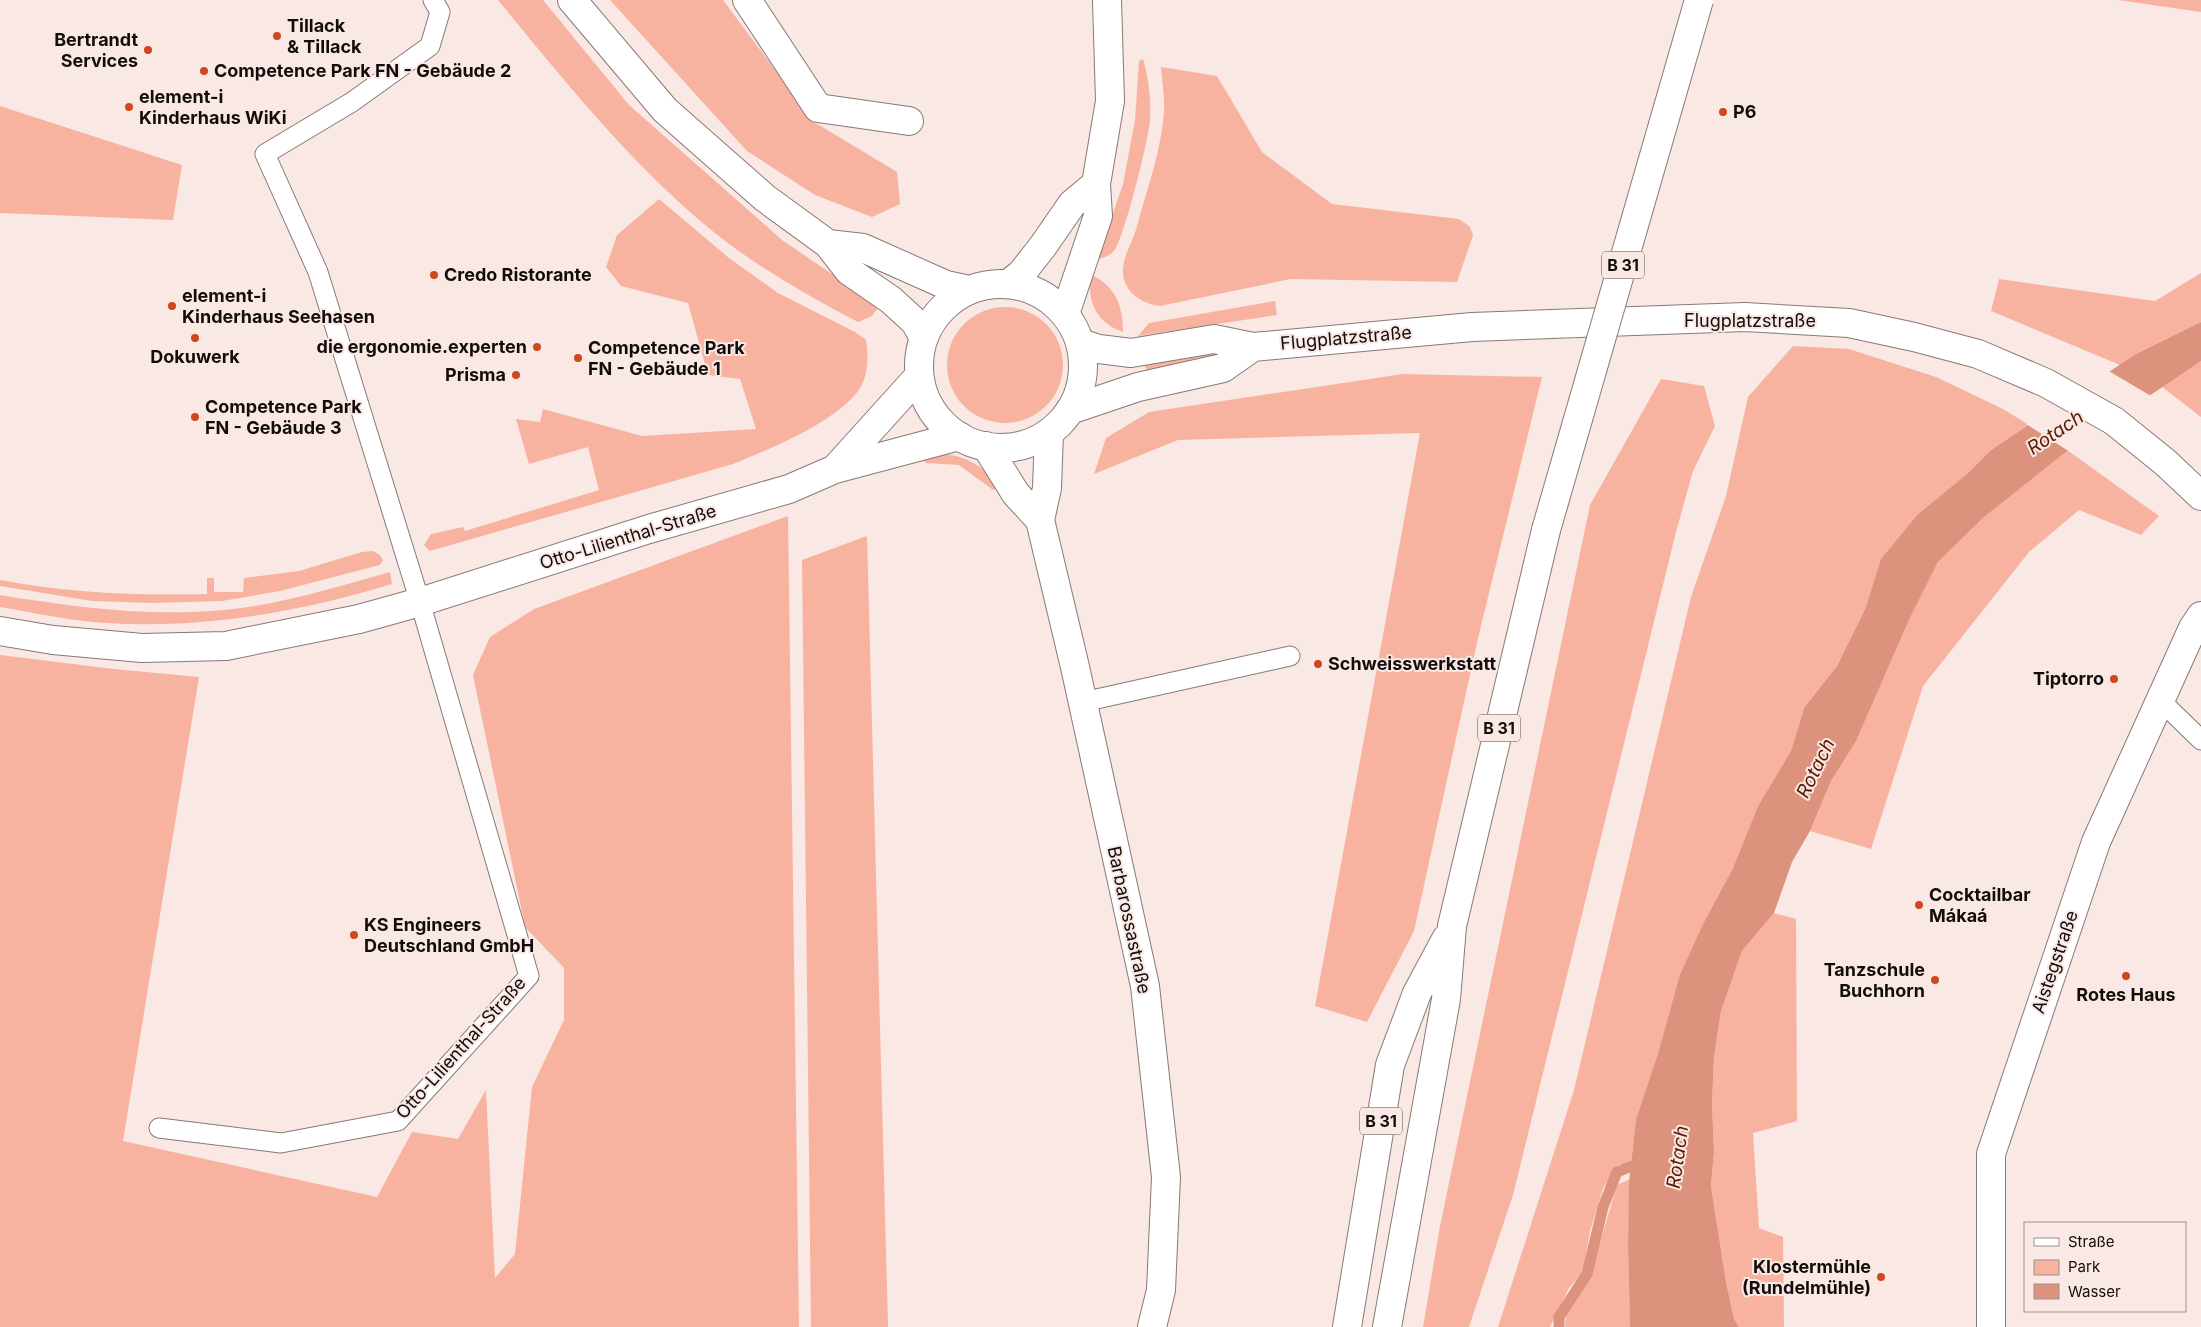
<svg xmlns="http://www.w3.org/2000/svg" width="2201" height="1327" viewBox="0 0 2201 1327" font-family="Inter,sans-serif">
<style>
.green{fill:#f8b3a0}
.water{fill:#dd927d}
.pier{fill:#f9e8e3}
.lines{fill:none;stroke-linecap:round;stroke-linejoin:round}
.stream{stroke:#dd927d;stroke-width:11}
.service-casing{stroke:#887975;stroke-width:21}
.minor-casing{stroke:#887975;stroke-width:30}
.tertiary-casing{stroke:#887975;stroke-width:30}
.primary-casing{stroke:#887975;stroke-width:30}
.service{stroke:#fff;stroke-width:19}
.minor{stroke:#fff;stroke-width:28}
.tertiary{stroke:#fff;stroke-width:28}
.primary{stroke:#fff;stroke-width:28}
.primary-bridge-casing{stroke:#887975;stroke-width:30;stroke-linecap:butt}
.primary-bridge{stroke:#fff;stroke-width:28}
.poi-dot{fill:#cf471c;stroke:#f9e8e3;stroke-width:2}
.labels{text-anchor:middle;stroke-width:4;stroke-linejoin:round;paint-order:stroke}
.shield{fill:#f9e8e3;stroke:#574f4c;stroke-width:1}
.shield-label{font-size:16px;font-weight:bold;fill:#120d0c}
.poi-label{font-size:18px;font-weight:bold;fill:#120d0c;stroke:#f9e8e3;text-anchor:start}
.street-label{font-size:18px;fill:#120d0c;stroke:#f9e8e3}
.water-label{font-size:19px;font-style:italic;fill:#5b1905;stroke:#f9e8e3}
</style>
<rect width="100%" height="100%" fill="#f9e8e3"/>
<!-- green -->
<path class="green" d="M 498,0 L 543,0 L 629,105 L 782,240 L 879,306 L 872,316 L 858,322 C 813,299 770,274 729,244 C 643,179 566,83 498,0 Z
M 610,0 L 723,0 L 814,122 L 897,172 L 900,204 L 872,217 L 815,195 L 747,151 Z
M 2118,0 L 2201,0 L 2201,12 Z
M 1143,59 C 1149,78 1151,101 1150,120 C 1149,138 1124,239 1114,251 C 1109,256 1104,258 1097,259 L 1123,184 L 1135,120 L 1139,61 Z
M 1161,67 L 1217,76 L 1262,152 L 1332,204 L 1459,219 L 1470,227 L 1473,235 L 1457,282 L 1291,279 L 1160,306 C 1141,304 1122,291 1123,270 C 1123,256 1134,239 1137,226 C 1147,189 1161,151 1164,113 C 1165,98 1162,82 1161,67 Z
M 0,106 L 182,165 L 173,220 L 0,213 Z
M 659,199 L 729,258 L 778,293 L 855,332 L 866,340 C 869,357 868,382 855,395 C 827,426 772,448 733,464 L 430,551 L 424,545 L 431,534 L 463,527 L 465,531 L 599,490 L 588,447 L 529,464 L 516,419 L 540,422 L 543,409 L 642,436 L 756,429 L 740,379 L 708,375 L 688,303 L 621,286 L 606,267 L 617,235 Z
M 2201,273 L 2201,322 L 2136,354 L 2120,365 L 1991,311 L 1999,279 L 2155,301 Z
M 1092,275 C 1116,287 1123,306 1123,332 C 1098,324 1085,301 1092,275 Z
M 1275,301 L 1277,315 L 1138,336 L 1149,323 Z
M947 365a58 58 0 1 1 116 0a58 58 0 1 1-116 0Z
M 1793,346 L 1849,349 L 1936,377 L 2003,409 L 2029,425 L 1991,450 L 1967,474 L 1918,514 L 1882,559 L 1866,607 L 1837,666 L 1804,708 L 1791,751 L 1758,806 L 1733,868 L 1704,922 L 1636,1119 L 1631,1163 L 1618,1165 L 1603,1188 L 1590,1231 L 1583,1272 L 1569,1288 L 1550,1327 L 1498,1327 L 1574,1090 L 1691,597 L 1726,496 L 1748,397 Z
M 1210,354 L 1212,358 L 1147,372 L 1144,363 Z
M 2201,361 L 2201,417 L 2161,386 Z
M 1403,374 L 1542,377 L 1478,638 L 1414,931 L 1367,1022 L 1315,1006 L 1420,433 L 1178,440 L 1094,474 L 1106,438 L 1149,412 Z
M 1661,379 L 1704,386 L 1715,426 L 1693,471 L 1676,532 L 1513,1195 L 1469,1327 L 1423,1327 L 1440,1226 L 1590,505 Z
M 2067,450 L 2159,516 L 2141,535 L 2079,510 L 2029,552 L 1923,686 L 1871,849 L 1810,831 L 1831,781 L 1858,736 L 1909,620 L 1938,562 L 1983,518 Z
M 930,453 C 963,454 980,462 1001,488 L 993,490 L 959,465 L 926,463 L 920,456 Z
M 788,516 L 799,1327 L 0,1327 L 0,655 L 114,669 L 199,677 L 123,1141 L 377,1197 L 412,1132 L 458,1139 L 486,1090 L 495,1278 L 515,1254 L 532,1087 L 564,1020 L 564,968 L 525,927 L 473,675 L 490,637 L 534,609 Z
M 867,536 L 888,1327 L 811,1327 L 802,560 Z
M 373,551 L 380,555 L 383,560 L 380,565 L 280,591 L 222,601 L 153,603 L 92,601 L 0,586 L 0,580 C 69,593 137,596 207,594 L 207,578 L 214,578 L 214,592 L 243,592 L 244,578 L 299,571 L 362,552 Z
M 390,572 L 392,584 C 300,612 203,629 106,623 C 71,621 35,613 0,607 L 0,595 C 74,607 148,617 223,610 C 280,605 336,587 390,572 Z
M 1774,913 L 1796,919 L 1797,1121 L 1753,1133 L 1759,1228 L 1783,1237 L 1784,1327 L 1739,1327 L 1734,1319 L 1726,1282 L 1711,1186 L 1714,1151 L 1712,1104 L 1714,1057 L 1721,1011 L 1742,951 Z
M 1630,1179 L 1628,1248 L 1630,1327 L 1565,1327 L 1566,1315 L 1589,1280 L 1617,1185 Z"/>
<!-- water -->
<path class="water" d="M 2201,322 L 2201,361 L 2063,454 L 1983,518 L 1938,562 L 1909,620 L 1856,741 L 1831,781 L 1810,831 L 1792,862 L 1774,913 L 1742,951 L 1721,1011 L 1714,1057 L 1712,1104 L 1714,1151 L 1711,1186 L 1726,1282 L 1734,1319 L 1739,1327 L 1630,1327 L 1628,1248 L 1629,1182 L 1636,1119 L 1658,1054 L 1680,975 L 1704,922 L 1733,868 L 1758,806 L 1791,751 L 1804,708 L 1837,666 L 1866,607 L 1881,559 L 1918,514 L 1967,474 L 1991,450 L 2136,354 Z"/>
<!-- pier -->
<path class="pier" d="M 2107,370 L 2151,396 L 2070,452 L 2026,424 Z"/>
<g class="lines">
<!-- stream -->
<path class="stream" d="M 1559,1327 L 1559,1317 L 1587,1274 L 1603,1207 L 1617,1172 L 1645,1161"/>
<!-- service casing -->
<g class="service-casing">
<path id="service" d="M 2160,700 L 2201,740
M 1083,702 L 1290,656
M 159,1128 L 281,1143 L 398,1121 L 529,976 L 420,602 L 318,272 L 265,154 L 352,102 L 430,46 L 440,12 L 433,0"/>
</g>
<!-- minor casing -->
<g class="minor-casing">
<path id="minor" d="M 747,0 L 818,108 L 909,121
M 1008,284 L 1021,274 L 1043,246 L 1072,204 L 1096,184
M 1065,314 L 1098,216 L 1096,184 L 1110,101 L 1107,0
M 1049,433 L 1047,488 L 1040,520 L 1075,667 L 1145,986 L 1166,1177 L 1161,1290 L 1152,1327
M 986,446 L 1016,494 L 1040,520
M 835,469 L 919,376
M 0,631 L 53,640 L 142,648 L 226,646 L 359,619 L 420,602 L 649,529 L 789,489 L 835,469 L 959,436
M 1991,1327 L 1991,1154 L 2096,842 L 2193,628 L 2201,616"/>
</g>
<!-- tertiary casing -->
<g class="tertiary-casing">
<path id="tertiary" d="M 572,0 L 665,110 L 765,198 L 828,244 L 849,271 L 891,300 L 915,322 L 924,338
M 828,244 L 863,248 L 946,285 L 969,290
M919 366a82 82 0 1 1 164 0a82 82 0 1 1-164 0Z
M 1080,343 L 1099,349 L 1131,353 L 1214,339 L 1253,347 L 1472,327 L 1745,317 L 1849,323 L 1914,337 L 1978,354 L 2046,383 L 2114,421 L 2166,463 L 2201,496
M 1070,410 L 1138,387 L 1223,368 L 1253,347"/>
</g>
<!-- primary casing -->
<g class="primary-casing">
<path id="primary" d="M 1347,1327 L 1390,1065 L 1417,993 L 1446,939
M 1387,1327 L 1446,999 L 1452,926 L 1546,530"/>
</g>
<!-- service -->
<use href="#service" class="service"/>
<!-- minor -->
<use href="#minor" class="minor"/>
<!-- tertiary -->
<use href="#tertiary" class="tertiary"/>
<!-- primary -->
<use href="#primary" class="primary"/>
<!-- primary-bridge casing -->
<g class="primary-bridge-casing">
<path id="primary-bridge" d="M 1546,530 L 1699,0"/>
</g>
<!-- primary-bridge -->
<use href="#primary-bridge" class="primary-bridge"/>
</g>
<!-- markers -->
<g class="poi-dot">
<circle cx="277" cy="36" r="5"/>
<circle cx="148" cy="50" r="5"/>
<circle cx="204" cy="71" r="5"/>
<circle cx="129" cy="107" r="5"/>
<circle cx="1723" cy="112" r="5"/>
<circle cx="434" cy="275" r="5"/>
<circle cx="172" cy="306" r="5"/>
<circle cx="195" cy="338" r="5"/>
<circle cx="537" cy="347" r="5"/>
<circle cx="578" cy="358" r="5"/>
<circle cx="516" cy="375" r="5"/>
<circle cx="195" cy="417" r="5"/>
<circle cx="1318" cy="664" r="5"/>
<circle cx="2114" cy="679" r="5"/>
<circle cx="1919" cy="905" r="5"/>
<circle cx="354" cy="935" r="5"/>
<circle cx="2126" cy="976" r="5"/>
<circle cx="1935" cy="980" r="5"/>
<circle cx="1881" cy="1277" r="5"/>
</g>
<g class="labels">
<!-- shield labels -->
<g class="shield">
<rect x="1602" y="251.5" width="42" height="27" rx="4"/>
<rect x="1478" y="714.5" width="42" height="27" rx="4"/>
<rect x="1360" y="1107.5" width="42" height="27" rx="4"/>
</g>
<g class="shield-label">
<text x="1623" y="271">B 31</text>
<text x="1499" y="734">B 31</text>
<text x="1381" y="1127">B 31</text>
</g>
<!-- poi labels -->
<g class="poi-label">
<text x="287" y="32">Tillack<tspan x="287" dy="21">&amp; Tillack</tspan></text>
<text x="138" y="46" text-anchor="end">Bertrandt<tspan x="138" dy="21">Services</tspan></text>
<text x="214" y="77">Competence Park FN - Gebäude 2</text>
<text x="139" y="103">element-i<tspan x="139" dy="21">Kinderhaus WiKi</tspan></text>
<text x="1733" y="118">P6</text>
<text x="444" y="281">Credo Ristorante</text>
<text x="182" y="302">element-i<tspan x="182" dy="21">Kinderhaus Seehasen</tspan></text>
<text x="527" y="353" text-anchor="end">die ergonomie.experten</text>
<text x="588" y="354">Competence Park<tspan x="588" dy="21">FN - Gebäude 1</tspan></text>
<text x="195" y="363" text-anchor="middle">Dokuwerk</text>
<text x="506" y="381" text-anchor="end">Prisma</text>
<text x="205" y="413">Competence Park<tspan x="205" dy="21">FN - Gebäude 3</tspan></text>
<text x="1328" y="670">Schweisswerkstatt</text>
<text x="2104" y="685" text-anchor="end">Tiptorro</text>
<text x="1929" y="901">Cocktailbar<tspan x="1929" dy="21">Mákaá</tspan></text>
<text x="364" y="931">KS Engineers<tspan x="364" dy="21">Deutschland GmbH</tspan></text>
<text x="1925" y="976" text-anchor="end">Tanzschule<tspan x="1925" dy="21">Buchhorn</tspan></text>
<text x="2126" y="1001" text-anchor="middle">Rotes Haus</text>
<text x="1871" y="1273" text-anchor="end">Klostermühle<tspan x="1871" dy="21">(Rundelmühle)</tspan></text>
</g>
<!-- street labels -->
<g class="street-label">
<text x="1750" y="327">Flugplatzstraße</text>
<text transform="translate(1346 338) rotate(-5)" y="6">Flugplatzstraße</text>
<text transform="translate(628 537) rotate(-17)" y="6">Otto-Lilienthal-Straße</text>
<text transform="translate(1129 920) rotate(78)" y="6">Barbarossastraße</text>
<text transform="translate(2055 962) rotate(-71)" y="6">Aistegstraße</text>
<text transform="translate(461 1048) rotate(-48)" y="6">Otto-Lilienthal-Straße</text>
</g>
<!-- water labels -->
<g class="water-label">
<text transform="translate(2055 432) rotate(-34)" y="7">Rotach</text>
<text transform="translate(1815 768) rotate(-64)" y="7">Rotach</text>
<text transform="translate(1677 1157) rotate(-82)" y="7">Rotach</text>
</g>
</g>
<!-- legend -->
<rect x="2024" y="1222" width="162" height="90" fill="#f9e8e3" stroke="#9d908d"/>
<rect x="2034" y="1238" width="25" height="8" fill="#ffffff" stroke="#9d908d"/>
<text x="2068" y="1247" font-size="15" fill="#120d0c">Straße</text>
<rect x="2034" y="1260" width="25" height="15" fill="#f8b3a0" stroke="#9d908d"/>
<text x="2068" y="1272" font-size="15" fill="#120d0c">Park</text>
<rect x="2034" y="1284" width="25" height="15" fill="#dd927d" stroke="#9d908d"/>
<text x="2068" y="1297" font-size="15" fill="#120d0c">Wasser</text>
</svg>
